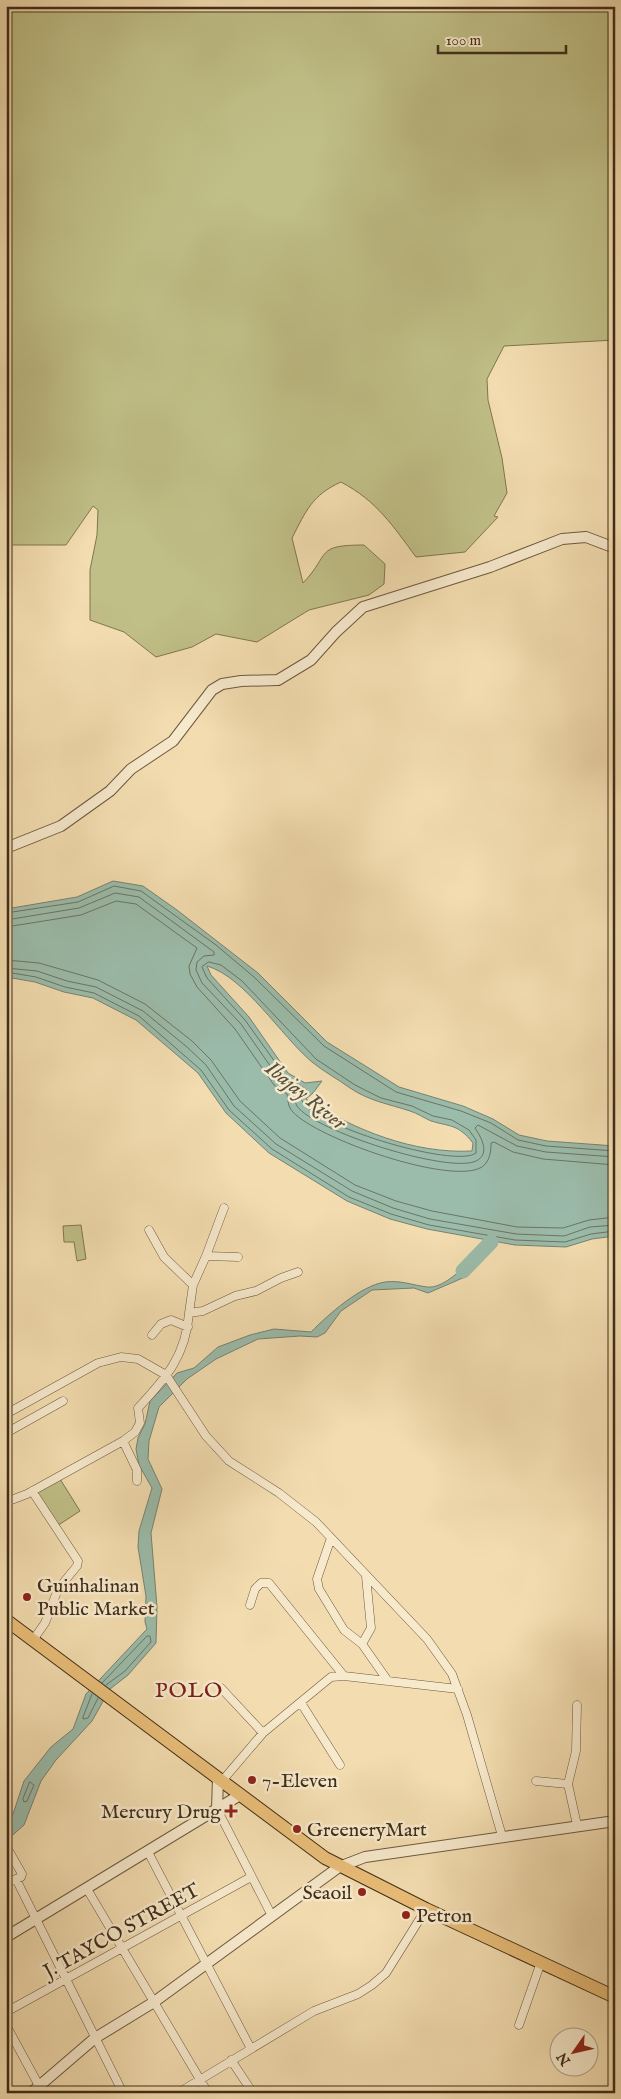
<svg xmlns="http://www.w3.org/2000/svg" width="621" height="2099" viewBox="0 0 621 2099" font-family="'IM FELL English',serif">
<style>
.green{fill:#c0bf87;stroke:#807650}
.water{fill:#9bbcab;stroke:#768371;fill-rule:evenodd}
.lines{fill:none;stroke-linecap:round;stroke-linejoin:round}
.shore{stroke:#6d7462;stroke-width:1}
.river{stroke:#9bbcab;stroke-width:15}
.minor-casing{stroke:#6c593f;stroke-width:9}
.tertiary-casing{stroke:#6c593f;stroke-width:12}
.primary-casing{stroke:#3f2d19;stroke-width:14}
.minor{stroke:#f7e9cc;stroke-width:8}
.tertiary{stroke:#f7e9cc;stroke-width:10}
.primary{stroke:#eabe78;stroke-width:12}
.poi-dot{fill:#8f2418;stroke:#f7e9cc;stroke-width:2}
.labels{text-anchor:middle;stroke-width:5;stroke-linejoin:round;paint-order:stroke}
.poi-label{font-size:20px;fill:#3f2d19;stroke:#f7e9cc;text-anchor:start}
.street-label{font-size:20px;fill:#3f2d19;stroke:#f7e9cc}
.water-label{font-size:21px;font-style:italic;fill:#56513e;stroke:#f7e9cc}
.quarter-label{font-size:22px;letter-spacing:1px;fill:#7a1f14;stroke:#f7e9cc}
</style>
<rect width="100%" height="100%" fill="#f3ddb0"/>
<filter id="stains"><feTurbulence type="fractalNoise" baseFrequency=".004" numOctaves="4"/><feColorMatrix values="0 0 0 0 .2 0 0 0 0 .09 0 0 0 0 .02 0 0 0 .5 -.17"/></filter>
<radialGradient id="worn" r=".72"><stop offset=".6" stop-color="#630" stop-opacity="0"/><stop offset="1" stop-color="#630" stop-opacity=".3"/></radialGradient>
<!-- green -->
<path class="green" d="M 6,6 L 615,6 L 615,340 L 504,346 L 487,379 L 488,400 L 502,458 L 507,493 L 494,516 L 498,517 L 465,552 L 416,557 C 393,526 377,501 341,482 C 312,495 306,511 292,538 L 303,583 C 331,554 314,545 364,545 L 385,564 L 384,584 L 369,595 L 309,610 L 257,642 L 216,634 L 192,647 L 156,657 L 124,632 L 90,620 L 90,570 L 97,535 L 98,510 L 93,506 L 66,545 L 6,545 Z
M 81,1225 L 86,1259 L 77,1261 L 74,1242 L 64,1242 L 63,1226 Z
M 60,1479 L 80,1511 L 57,1526 L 36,1492 Z"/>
<!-- water -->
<path class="water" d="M 113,881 L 143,886 L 177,910 L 258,973 L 327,1042 L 399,1087 L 463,1106 L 493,1119 L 519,1135 L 547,1141 L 615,1146 L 615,1236 L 592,1239 L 566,1247 L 515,1245 L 427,1229 L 390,1219 L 347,1201 L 269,1153 L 226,1113 L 198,1073 L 136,1020 L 93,998 L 64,992 L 35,982 L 12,978 L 6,980 L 6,909 L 77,897 ZM 207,966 C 245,977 281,1036 312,1062 C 324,1072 338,1079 350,1088 C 369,1101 389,1104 410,1111 C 417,1113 424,1118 431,1121 C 451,1127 458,1124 473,1143 L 472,1151 C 414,1154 354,1130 306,1099 L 313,1093 L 322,1081 L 305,1083 L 288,1073 L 249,1017 L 211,975 Z
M 476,1257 L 479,1257 L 465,1277 L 428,1293 L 414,1288 L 372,1290 L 341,1311 L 325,1333 L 317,1337 L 300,1336 L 258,1339 L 216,1359 L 187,1379 L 159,1407 L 149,1441 L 148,1459 L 162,1489 L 151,1533 L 157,1607 L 156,1643 L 128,1675 L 110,1689 L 92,1721 L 56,1760 L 41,1781 L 24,1825 L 6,1841 L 6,1824 L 13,1814 L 24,1781 L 51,1747 L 73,1729 L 86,1694 L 147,1629 L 145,1622 L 146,1596 L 138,1547 L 139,1531 L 152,1488 L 139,1465 L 136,1449 L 138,1438 L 145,1424 L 150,1401 L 177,1373 L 194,1368 L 218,1347 L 250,1335 L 274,1329 L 311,1332 C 329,1314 360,1286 385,1282 C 400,1280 412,1285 427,1287 C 444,1289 463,1267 476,1257 Z"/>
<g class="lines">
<!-- shore -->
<path class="shore" d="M 6,913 L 78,902 L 114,886 L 141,891 L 216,945 L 254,977 L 324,1046 L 396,1092 L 461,1111 L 491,1123 L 518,1140 L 546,1146 L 615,1151
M 6,920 L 79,908 L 115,893 L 139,897 L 214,952 L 214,955 L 204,956 L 197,962 L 196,970 L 202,983 L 241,1024 L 280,1080 L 296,1091 C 296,1096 294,1101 297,1106 C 314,1131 449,1174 476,1161 C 491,1154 481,1137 475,1128 L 478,1125 L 517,1146 L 546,1152 L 615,1157
M 6,927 L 81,915 L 116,901 L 136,904 L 197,948 L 189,966 L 190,974 L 197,987 L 235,1029 L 274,1085 L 287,1094 C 288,1101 288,1107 293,1112 C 316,1138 451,1186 482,1167 C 490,1161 491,1152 491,1143 L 494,1142 L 513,1152 L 543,1159 L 615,1165
M 6,960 L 39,963 L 98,980 L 145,1004 L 192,1041 L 211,1060 L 240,1101 L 280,1138 L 355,1185 L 396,1201 L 432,1211 L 517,1227 L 563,1228 L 589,1220 L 615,1217
M 209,962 L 221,965 L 242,981 L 316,1059 L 355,1085 L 381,1098 L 412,1106 L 433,1116 L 452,1120 L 469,1130 L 476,1140 L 476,1153 C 455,1169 306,1124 301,1098 L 306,1089 L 285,1076 L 245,1020 L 207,978 L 202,967 Z
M 6,968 L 37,971 L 67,981 L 96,987 L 143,1011 L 187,1047 L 206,1065 L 234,1106 L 276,1144 L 352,1191 L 393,1208 L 430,1219 L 516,1234 L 564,1236 L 590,1227 L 615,1225
M 6,974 L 12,973 L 36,977 L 65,987 L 94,993 L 139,1016 L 201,1070 L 229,1110 L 272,1149 L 349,1197 L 391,1214 L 429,1225 L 515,1240 L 565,1242 L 591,1234 L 615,1231
M 102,1683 L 147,1636 L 150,1636 L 151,1642 L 125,1671 L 106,1685
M 92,1694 L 83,1717 L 83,1719 L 88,1718 L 98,1698
M 30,1782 L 34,1785 L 27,1801 L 24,1802 L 23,1799 Z"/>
<!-- river -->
<path class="river" d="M 463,1271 L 491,1242"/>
<!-- minor casing -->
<g class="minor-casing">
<path id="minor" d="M 149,1230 L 164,1257 L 193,1285
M 206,1256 L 224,1208
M 189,1313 L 193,1285 L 206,1256 L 238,1257
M 152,1335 L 161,1324 L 171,1320 L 188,1327
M 6,1414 L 98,1363 L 121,1357 L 138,1359 L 166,1375 L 206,1436 L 229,1461 L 279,1493 L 316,1522 L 427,1639 L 452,1674 L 467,1715 L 502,1836
M 6,1433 L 63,1401
M 123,1441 L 137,1470 L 137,1481
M 32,1491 L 78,1561 L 77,1566 L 58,1589 L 45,1623 L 33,1640
M 6,1502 L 27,1494 L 123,1441 L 135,1432 L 140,1423 L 138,1408 C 166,1378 186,1356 189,1313 L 203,1311 L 235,1296 L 256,1291 L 281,1278 L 298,1272
M 331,1538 L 317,1579 L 319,1589 L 344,1630 L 362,1644 L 388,1681
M 250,1605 L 255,1589 L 261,1583 L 269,1583 L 344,1676
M 362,1644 L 371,1628 L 366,1576
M 221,1688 L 263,1733
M 301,1703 L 340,1765
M 577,1705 L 576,1751 L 568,1784 L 577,1825
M 222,1781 L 263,1733 L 331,1677 L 344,1676 L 458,1689
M 536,1781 L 568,1784
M 217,1809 L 272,1916
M 6,1846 L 22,1874 L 21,1877 L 6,1883
M 148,1852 L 250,2047
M 16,1879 L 123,2093
M 87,1889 L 208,2093
M 6,2012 L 251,1877
M 6,2025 L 43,2093
M 519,2025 L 541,1962
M 231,2060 L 253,2093
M 178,2093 L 314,2011 L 358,1994 L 372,1985 L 386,1973 L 426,1909"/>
</g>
<!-- tertiary casing -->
<g class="tertiary-casing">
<path id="tertiary" d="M 6,848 L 61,826 L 110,791 L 131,769 L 173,741 L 212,690 L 222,684 L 241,681 L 278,680 L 311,660 L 336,632 L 363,607 L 490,567 L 562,539 L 586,537 L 615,548
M 217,1809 L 218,1778
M 6,1937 L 240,1795
M 31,2093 L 95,2038 L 154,2002 L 339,1867 L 365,1857 L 615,1821"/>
</g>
<!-- primary casing -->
<g class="primary-casing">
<path id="primary" d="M 6,1620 L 325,1858 L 426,1909 L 615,1997"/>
</g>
<!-- minor -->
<use href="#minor" class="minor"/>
<!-- tertiary -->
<use href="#tertiary" class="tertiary"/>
<!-- primary -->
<use href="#primary" class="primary"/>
</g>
<!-- markers -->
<g class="poi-dot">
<circle cx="27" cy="1597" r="5"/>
<circle cx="252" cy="1780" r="5"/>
<path d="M228.5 1803.5h5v5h5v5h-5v5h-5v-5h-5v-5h5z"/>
<circle cx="297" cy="1829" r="5"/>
<circle cx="362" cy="1892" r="5"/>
<circle cx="406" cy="1915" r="5"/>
</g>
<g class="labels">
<!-- poi labels -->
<g class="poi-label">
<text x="37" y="1592">Guinhalinan<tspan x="37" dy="23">Public Market</tspan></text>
<text x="262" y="1787">7-Eleven</text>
<text x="221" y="1818" text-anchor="end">Mercury Drug</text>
<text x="307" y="1836">GreeneryMart</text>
<text x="352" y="1899" text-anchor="end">Seaoil</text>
<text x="416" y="1922">Petron</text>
</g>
<!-- street labels -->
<g class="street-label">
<text transform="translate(121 1930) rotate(-29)" y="7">J. TAYCO STREET</text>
</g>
<!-- water labels -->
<g class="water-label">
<text transform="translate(306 1095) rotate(39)" y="7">Ibajay River</text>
</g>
<!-- quarter labels -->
<g class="quarter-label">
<text x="189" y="1697">POLO</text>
</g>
</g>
<!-- margin -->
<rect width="621" height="2099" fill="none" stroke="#f3ddb0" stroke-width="25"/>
<rect x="8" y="8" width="606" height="2084" fill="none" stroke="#3f2d19" stroke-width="2.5"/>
<rect x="12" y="12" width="596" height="2074" fill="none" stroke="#3f2d19"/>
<!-- north arrow -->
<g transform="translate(574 2052) rotate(236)"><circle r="24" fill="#f7e9cc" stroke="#ad9e84"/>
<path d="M0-4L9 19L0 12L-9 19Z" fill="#8f2418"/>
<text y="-8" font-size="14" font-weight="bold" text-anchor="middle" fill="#3f2d19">N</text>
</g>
<!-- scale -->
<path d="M438 45v8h128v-8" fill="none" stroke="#3f2d19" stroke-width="2.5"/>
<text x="446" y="45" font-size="15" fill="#3f2d19" stroke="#f7e9cc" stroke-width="4" paint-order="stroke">100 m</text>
<rect width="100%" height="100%" filter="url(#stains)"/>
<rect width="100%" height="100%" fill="url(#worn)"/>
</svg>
